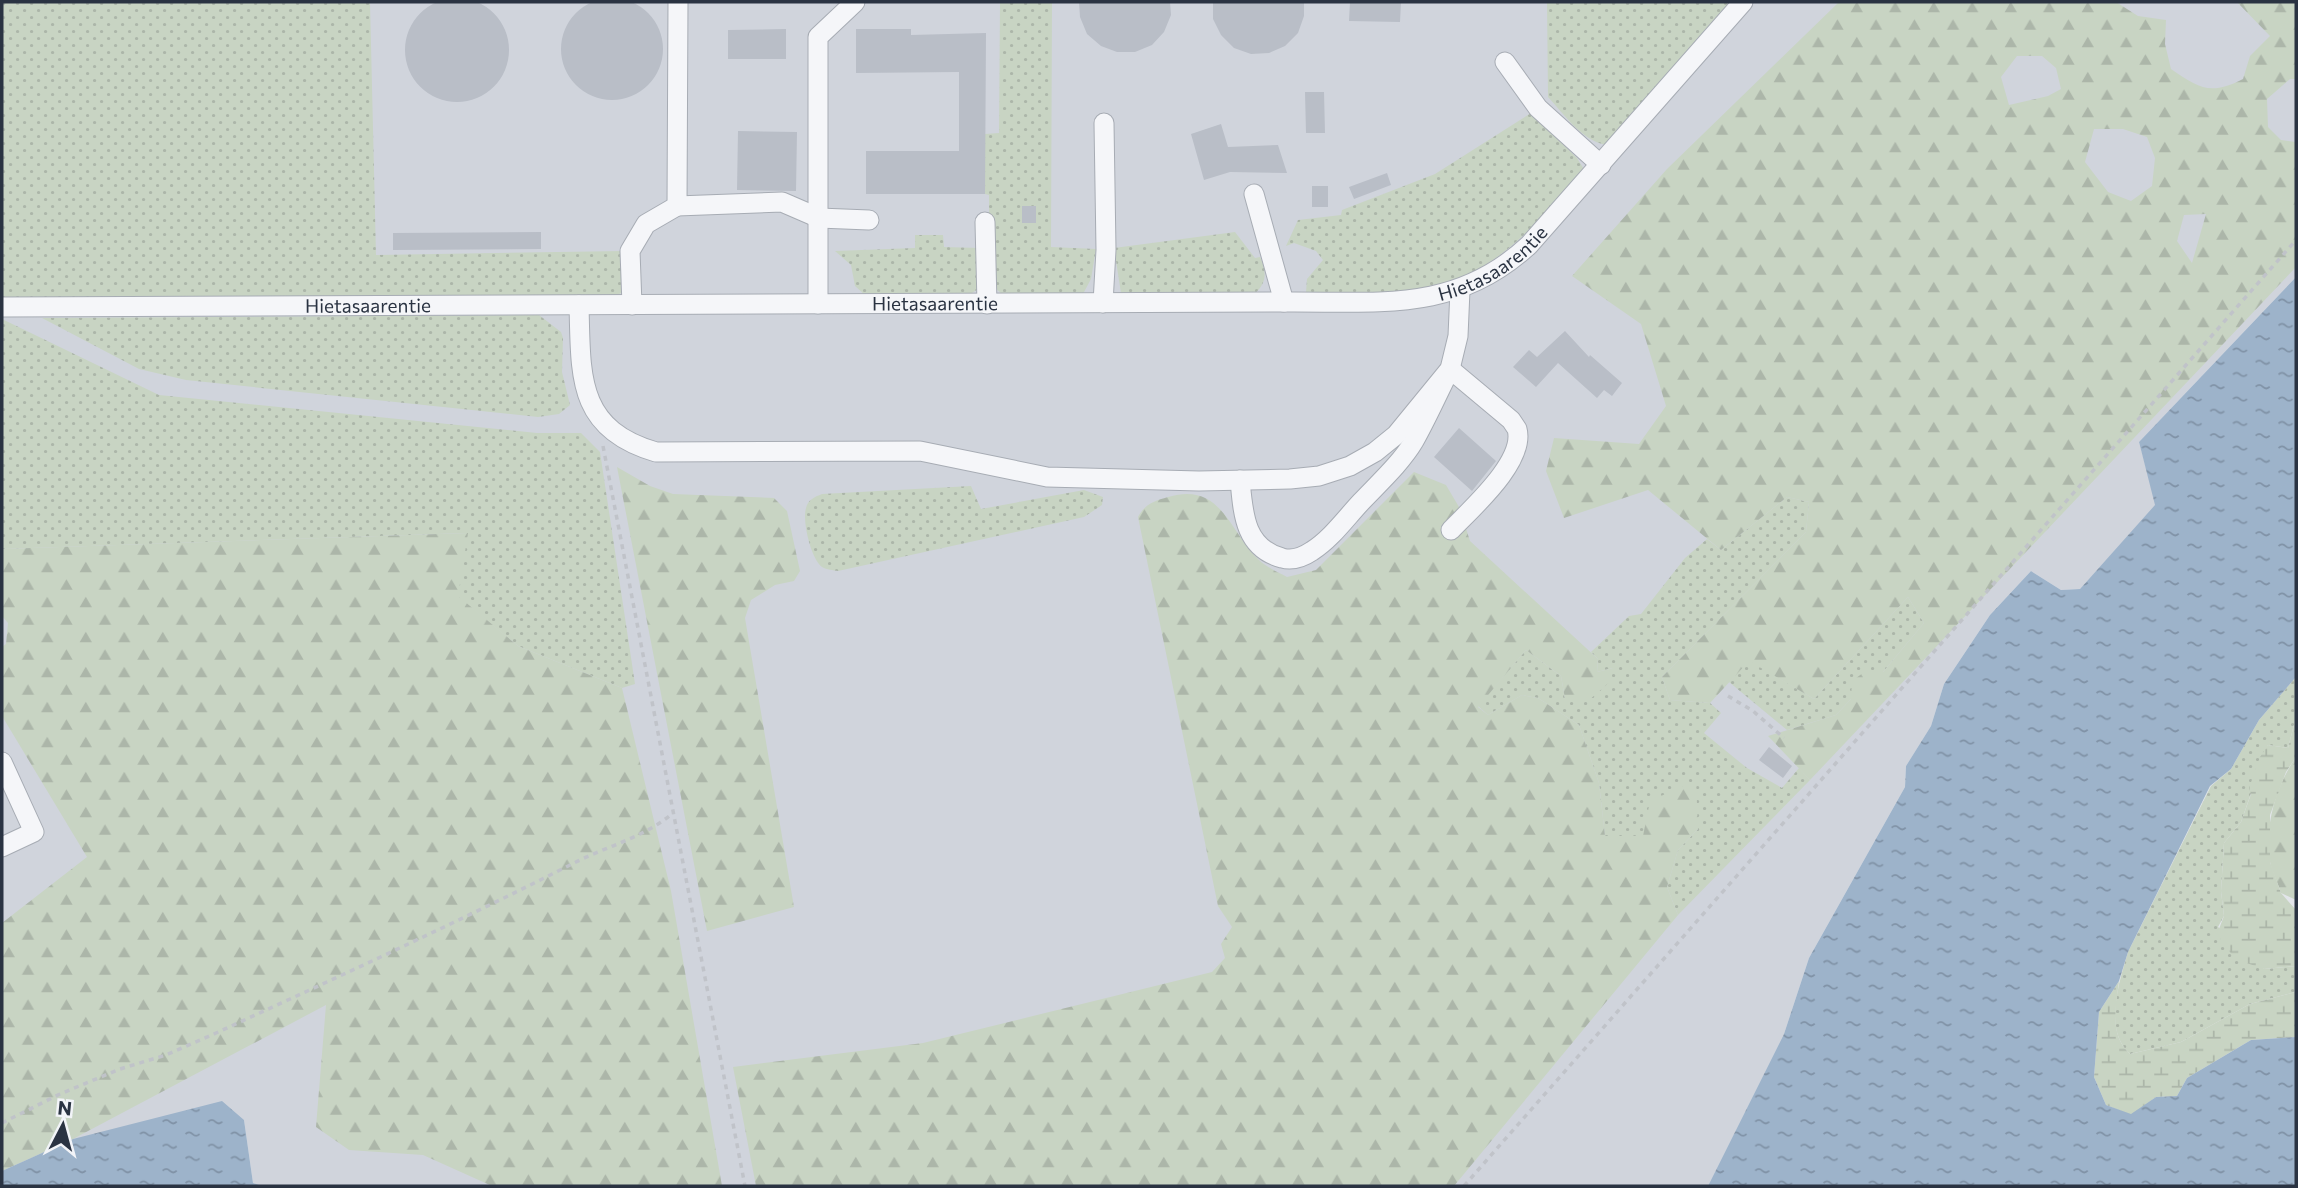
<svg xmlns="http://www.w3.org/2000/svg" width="2298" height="1188" viewBox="0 0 2298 1188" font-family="Commissioner,sans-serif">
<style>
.built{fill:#d0d4dc}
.grass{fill:url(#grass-dots)}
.forest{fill:url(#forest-firs);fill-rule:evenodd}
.wetland{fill:url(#wetland-marsh)}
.water{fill:url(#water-ripples)}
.building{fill:#b9bec7}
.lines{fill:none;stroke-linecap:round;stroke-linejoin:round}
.minor-casing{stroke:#a7acb4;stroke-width:21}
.path{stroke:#c0c3c9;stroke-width:3.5;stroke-dasharray:5 5;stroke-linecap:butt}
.minor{stroke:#f5f6f9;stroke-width:19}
.labels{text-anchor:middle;stroke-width:7;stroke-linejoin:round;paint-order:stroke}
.street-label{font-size:19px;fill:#2a3342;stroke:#f2f4f8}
</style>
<defs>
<pattern id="grass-dots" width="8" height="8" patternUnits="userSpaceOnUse" patternTransform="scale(1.75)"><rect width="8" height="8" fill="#c8d4c3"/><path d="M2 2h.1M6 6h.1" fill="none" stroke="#acb6a9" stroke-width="1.8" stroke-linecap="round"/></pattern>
<pattern id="forest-firs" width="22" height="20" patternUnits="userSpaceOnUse" patternTransform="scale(1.75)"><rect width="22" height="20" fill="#c8d4c3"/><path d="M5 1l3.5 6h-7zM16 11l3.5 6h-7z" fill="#acb6a9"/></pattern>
<pattern id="wetland-marsh" width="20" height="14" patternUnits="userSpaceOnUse" patternTransform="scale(1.75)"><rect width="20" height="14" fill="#c8d4c3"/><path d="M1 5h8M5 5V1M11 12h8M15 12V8" fill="none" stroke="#acb6a9"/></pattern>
<pattern id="water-ripples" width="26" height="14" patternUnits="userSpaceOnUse" patternTransform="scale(1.75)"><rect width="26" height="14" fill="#9db3ca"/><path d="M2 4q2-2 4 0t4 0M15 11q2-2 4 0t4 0" fill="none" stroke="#8092a6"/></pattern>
</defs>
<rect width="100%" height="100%" fill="#e2e5ea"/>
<!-- built -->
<path class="built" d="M 2,2 L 2243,2 L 2296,42 L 2296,277 L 2139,442 L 2156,505 L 2080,589 L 2061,590 L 2031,571 L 1990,615 L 1944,684 L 1931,726 L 1906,766 L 1905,787 L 1809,958 L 1784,1034 L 1708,1186 L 262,1186 L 253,1183 L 244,1120 L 73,1139 L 2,1171 Z"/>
<!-- grass -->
<path class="grass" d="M 2,2 L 370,2 L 376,255 L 623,251 L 624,291 L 616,296 L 2,299 Z
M 1000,2 L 1052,2 L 1051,247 L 1096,249 L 1091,279 L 1083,294 L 1002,294 L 995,288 L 989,222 L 989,195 L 985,194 L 985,134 L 999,133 Z
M 1547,2 L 1732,2 L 1606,145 C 1581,140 1565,115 1548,97 Z
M 1531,113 L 1577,158 L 1585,171 C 1533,227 1486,287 1403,292 C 1371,294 1338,292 1306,292 L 1307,279 L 1323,260 L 1316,251 L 1294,243 L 1286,246 L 1298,220 L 1341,215 L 1342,210 L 1435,174 Z
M 1235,232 L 1255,258 L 1260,257 C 1267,271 1267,284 1254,294 L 1121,293 L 1114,248 Z
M 915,235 L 943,235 L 944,247 L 980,248 L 978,289 L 972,293 L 865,295 L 855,286 L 851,265 L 835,251 L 915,248 Z
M 539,315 L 561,332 L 563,338 L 562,372 L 570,405 L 559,414 L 538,417 L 186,380 L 139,369 L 42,318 Z
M 2,319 L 159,395 L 537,433 L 581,433 L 600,452 L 635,684 L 622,688 L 518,646 L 457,596 L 467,533 L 2,549 Z
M 971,486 L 981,509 L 1084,490 L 1103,497 L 1102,505 L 1084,517 L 838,571 C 833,570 827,570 822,567 C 811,559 802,521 806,508 C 808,500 814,497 822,494 Z
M 1787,497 L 1809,502 L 1806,532 L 1662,677 L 1670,700 L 1710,703 L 1721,713 L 1704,733 L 1747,768 L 1782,788 L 1799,768 L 1810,780 L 1678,915 L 1667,887 L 1678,850 L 1698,829 L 1643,836 L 1605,836 L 1599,783 L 1579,725 L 1538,698 L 1522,695 L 1488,715 L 1478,706 L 1526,650 L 1561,676 L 1565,699 L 1613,668 L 1597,672 L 1598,659 L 1591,652 L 1629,616 L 1641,614 L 1685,558 L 1707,539 L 1721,550 Z
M 1908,597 L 1924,623 L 1883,672 L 1851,699 L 1836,715 L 1787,730 L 1729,682 L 1749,660 L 1814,699 Z
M 2296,677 L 2296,717 L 2288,748 L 2268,745 L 2241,822 L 2224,843 L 2221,891 L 2224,916 L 2218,927 L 2264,969 L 2296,966 L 2296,992 L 2250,1004 L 2181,1042 L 2130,1054 C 2103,1030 2119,983 2128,952 L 2211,786 L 2231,769 L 2259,720 Z"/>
<!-- forest -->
<path class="forest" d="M 1839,2 L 2116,2 L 2138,16 L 2166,20 L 2165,44 L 2171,69 C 2199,88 2210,96 2243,79 L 2250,56 L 2270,36 L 2237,2 L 2296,2 L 2296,79 L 2290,79 L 2267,99 L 2268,127 L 2281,140 L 2296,142 L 2296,267 L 1810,780 L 1768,736 L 1836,715 L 1851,699 L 1852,681 L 1867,670 L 1883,672 L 1924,623 L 1908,597 L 1814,699 L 1749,661 L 1710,703 L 1670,700 L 1662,677 L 1806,532 L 1809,502 L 1787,497 L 1721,550 L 1648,490 L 1564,518 L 1546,471 L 1554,438 L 1639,444 L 1666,406 L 1641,324 L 1572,276 L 1667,169 ZM 2017,56 L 2042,56 L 2056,68 L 2061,89 L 2048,96 L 2009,105 L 2001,77 ZM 2094,129 L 2123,129 L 2147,137 L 2155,158 L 2152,186 L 2131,201 L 2108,192 L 2085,162 ZM 2206,214 L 2192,263 L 2177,241 L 2184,215 Z
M 617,467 L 650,486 L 673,494 L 774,498 L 787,511 L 800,571 L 794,581 L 775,585 L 751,600 L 745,618 L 794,907 L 707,931 Z
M 1414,472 L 1446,485 L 1459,507 L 1470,541 L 1598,659 L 1597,672 L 1613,668 L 1611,681 L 1588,701 L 1565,699 L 1561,676 L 1526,650 L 1478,707 L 1488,715 L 1522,695 L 1538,698 L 1579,725 L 1599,783 L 1605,836 L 1643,836 L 1650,801 L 1696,780 L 1698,829 L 1678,850 L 1667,887 L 1678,915 L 1454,1186 L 756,1186 L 733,1067 L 923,1043 L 1212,972 L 1225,958 L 1221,944 L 1232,927 L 1218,906 L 1138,517 C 1145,504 1154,501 1168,497 C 1222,481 1229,532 1259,560 C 1266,567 1278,572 1287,577 L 1316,570 Z
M 468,533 L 458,596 L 518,646 L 622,688 L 671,891 L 722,1186 L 492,1186 L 423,1155 L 349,1150 L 316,1127 L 326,1005 L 73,1139 L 2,1171 L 2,923 L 87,857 L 2,716 L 2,647 L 6,644 L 8,623 L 2,616 L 2,549 Z
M 2296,757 L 2296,900 L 2281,893 C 2278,883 2272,872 2270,862 C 2264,826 2276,786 2296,757 Z"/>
<!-- wetland -->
<path class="wetland" d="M 2296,717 L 2296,757 L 2286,772 L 2270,815 L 2270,862 L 2281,893 L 2296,910 L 2296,966 L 2264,969 L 2235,959 L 2217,934 L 2224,916 L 2221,891 L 2224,843 L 2241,822 L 2251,794 L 2249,788 L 2260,757 L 2268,745 L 2288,748 Z
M 2119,981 C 2116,1007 2109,1035 2130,1054 L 2181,1042 L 2250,1004 L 2296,992 L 2296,1037 L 2251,1040 L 2187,1078 L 2177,1096 L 2156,1097 L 2131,1115 L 2106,1105 L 2094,1077 L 2099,1012 Z"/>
<!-- water -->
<path class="water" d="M 2296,277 L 2296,677 L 2259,720 L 2231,769 L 2210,786 L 2128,952 L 2119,981 L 2099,1012 L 2094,1077 L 2106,1105 L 2131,1114 L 2156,1097 L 2177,1096 L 2187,1078 L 2251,1040 L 2296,1037 L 2296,1186 L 1708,1186 L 1784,1034 L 1809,958 L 1905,787 L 1906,766 L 1931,726 L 1944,684 L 1990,615 L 2031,571 L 2061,590 L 2080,589 L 2155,505 L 2139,442 Z
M 222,1101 L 244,1120 L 253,1183 L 262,1186 L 2,1186 L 2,1171 L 73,1139 Z"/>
<!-- building -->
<path class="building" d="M561 49a51 51 0 1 1 102 0a51 51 0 1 1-102 0Z
M405 50a52 52 0 1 1 104 0a52 52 0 1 1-104 0Z
M 1079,2 L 1170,2 L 1171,15 L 1164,32 L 1152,45 L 1135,52 L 1117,52 L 1101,46 L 1087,34 L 1080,17 Z
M 1213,2 L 1304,2 L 1304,16 L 1298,33 L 1285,46 L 1269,53 L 1251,54 L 1234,48 L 1221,35 L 1213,19 Z
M 1350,2 L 1401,2 L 1400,22 L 1349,21 Z
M 786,29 L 786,59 L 728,59 L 728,30 Z
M 856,29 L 911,29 L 911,35 L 986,33 L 985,194 L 866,194 L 866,151 L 959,151 L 959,72 L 856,73 Z
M 1305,92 L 1324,92 L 1325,133 L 1306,133 Z
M 1221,124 L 1228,147 L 1278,145 L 1287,173 L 1230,172 L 1204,180 L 1191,134 Z
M 738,131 L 797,132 L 796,191 L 737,190 Z
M 1387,173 L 1391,185 L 1354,199 L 1349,187 Z
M 1312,186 L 1328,186 L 1328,207 L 1312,207 Z
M 1022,206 L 1036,206 L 1036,223 L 1022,223 Z
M 541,232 L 541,249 L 393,250 L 393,233 Z
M 1565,331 L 1589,357 L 1590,355 L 1622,383 L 1612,396 L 1604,390 L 1597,398 L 1558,363 L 1536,387 L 1513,367 L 1529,350 L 1537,357 Z
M 1459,428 L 1496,461 L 1472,491 L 1434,457 Z
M 1769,747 L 1792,766 L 1783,778 L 1759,760 Z"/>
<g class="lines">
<!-- minor casing -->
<g class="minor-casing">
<g id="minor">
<path d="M 1505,62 L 1538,108 L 1601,165"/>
<path d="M 1254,194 L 1284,302"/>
<path d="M 677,206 L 782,202 L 819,218 L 869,220"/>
<path d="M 985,222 L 987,304"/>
<path d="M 1103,303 L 1106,250 L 1104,123"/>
<path d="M 818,304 L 818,37 L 855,2"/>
<path d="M 579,305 C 581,375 576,429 656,452 L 920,451 L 1047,477 L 1199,481 L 1290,479 L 1319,476 L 1350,466 L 1375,452 L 1396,435 L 1450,369 L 1458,336 L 1460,290"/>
<path d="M 632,305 L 630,251 L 646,224 L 677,206 L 678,2"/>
<path id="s1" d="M 2,307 L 1284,302 C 1377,301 1455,314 1529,245 L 1743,2"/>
<path d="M 1240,480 C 1243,512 1244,548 1282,558 C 1292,561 1303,557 1312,551 C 1331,539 1346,518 1361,502 C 1379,483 1401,463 1414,441 C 1427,418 1438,393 1450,369 L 1511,420 C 1513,423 1515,426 1517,429 C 1526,461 1471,509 1451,530"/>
<path d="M 2,762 L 34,832 L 2,847"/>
</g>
</g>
<!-- path -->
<path class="path" d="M 603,446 L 745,1186
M 1728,696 L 1753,711 L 1784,738
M 2,1123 L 60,1094 L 120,1069 L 166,1055 L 216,1033 C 336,978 456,923 574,863 C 607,846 646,837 674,812
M 1464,1186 L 2296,240"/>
<!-- minor -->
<use href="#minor" class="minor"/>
</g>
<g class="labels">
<!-- street labels -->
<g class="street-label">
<text dy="7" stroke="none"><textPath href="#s1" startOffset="1500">Hietasaarentie</textPath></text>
<text dy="7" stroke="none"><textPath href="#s1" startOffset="933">Hietasaarentie</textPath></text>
<text dy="7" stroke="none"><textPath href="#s1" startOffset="366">Hietasaarentie</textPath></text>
</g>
</g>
<!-- border -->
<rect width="2298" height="1188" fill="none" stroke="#2a3342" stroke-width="7"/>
<!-- north arrow -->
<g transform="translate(63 1125) rotate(6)" stroke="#f2f4f8" stroke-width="5" paint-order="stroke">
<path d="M0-5L12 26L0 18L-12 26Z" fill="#2a3342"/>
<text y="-10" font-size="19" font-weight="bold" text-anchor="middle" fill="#2a3342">N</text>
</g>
</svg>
